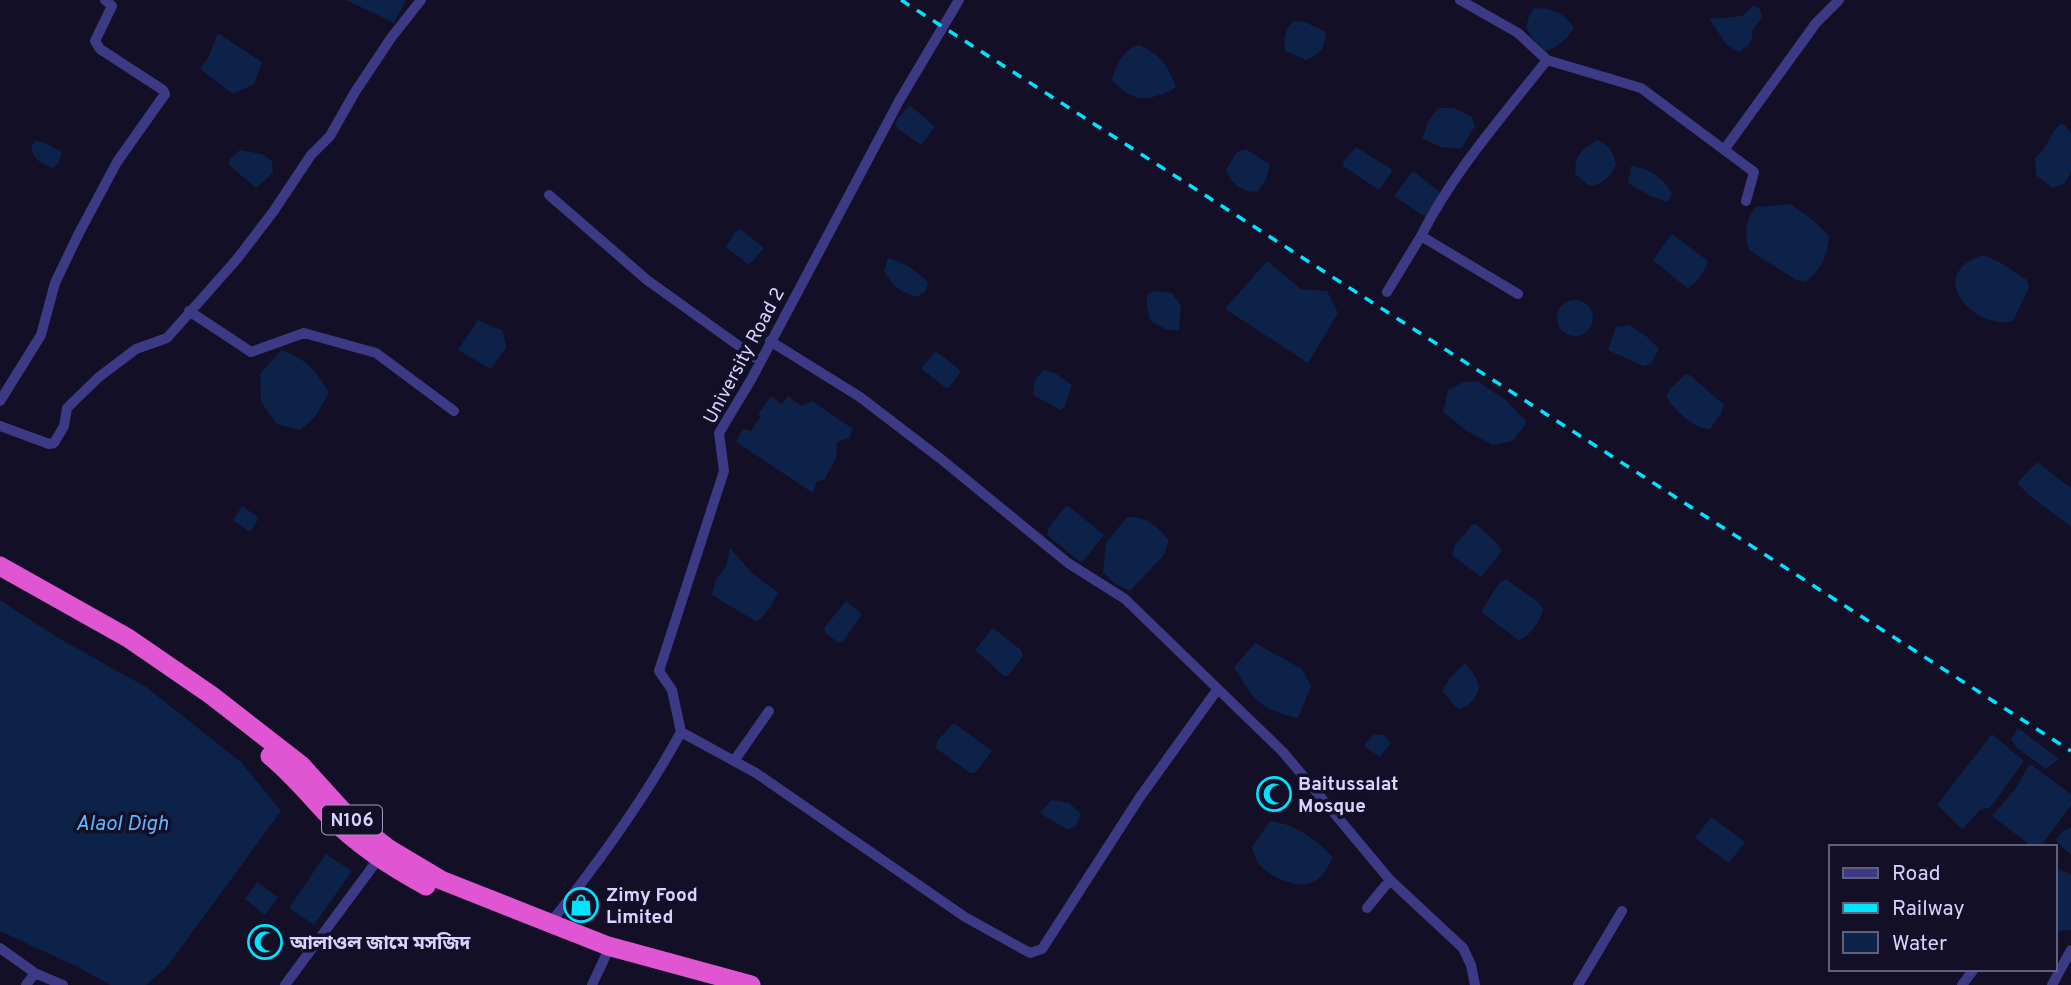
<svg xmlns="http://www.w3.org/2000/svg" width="2071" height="985" viewBox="0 0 2071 985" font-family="Overpass,'Noto Sans Bengali',sans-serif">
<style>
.water{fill:#0c2248}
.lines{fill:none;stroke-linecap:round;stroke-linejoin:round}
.minor{stroke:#3d3a85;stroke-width:10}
.trunk{stroke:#e055d1;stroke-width:19}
.rail{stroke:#00e5ff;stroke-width:3.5;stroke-dasharray:10 9;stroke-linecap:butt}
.labels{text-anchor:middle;stroke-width:7;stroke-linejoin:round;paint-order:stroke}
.shield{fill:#130f26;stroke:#9e99be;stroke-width:2}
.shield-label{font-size:18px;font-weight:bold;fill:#d9d4ff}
.street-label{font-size:19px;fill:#d9d4ff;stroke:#130f26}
.poi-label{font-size:19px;font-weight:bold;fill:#d9d4ff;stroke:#130f26;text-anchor:start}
.water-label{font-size:21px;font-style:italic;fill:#62b6ff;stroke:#130f26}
</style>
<rect width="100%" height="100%" fill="#130f26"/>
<!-- water -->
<path class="water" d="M 346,0 L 406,0 L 394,23 Z
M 1754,5 L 1760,9 L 1762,18 L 1752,31 C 1753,42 1749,46 1739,52 L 1727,45 L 1709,19 L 1742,16 Z
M 1534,8 C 1551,8 1564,13 1574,27 C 1568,39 1557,48 1545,51 L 1533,39 L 1526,27 L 1529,16 Z
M 1294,21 L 1305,22 L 1326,32 C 1325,47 1321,54 1306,60 L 1285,51 C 1283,38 1284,31 1294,21 Z
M 218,33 L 262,62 L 254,84 L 233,94 L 200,69 L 209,56 Z
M 1139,45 C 1161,55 1167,64 1176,87 C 1169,93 1164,93 1156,96 C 1137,103 1125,93 1112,80 C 1115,66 1124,48 1139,45 Z
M 910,105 L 935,127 L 921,145 L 898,129 L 895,124 L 897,119 Z
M 1438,108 L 1454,108 L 1472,117 L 1475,126 L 1461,149 L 1441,147 L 1422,138 L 1429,120 Z
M 2062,123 L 2071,133 L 2071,172 L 2064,184 L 2052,188 L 2036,175 L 2035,158 C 2051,145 2048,133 2062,123 Z
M 1597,140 C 1610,146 1613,151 1616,165 C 1609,178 1604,184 1589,186 L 1575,174 C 1575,155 1581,150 1597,140 Z
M 35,141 L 45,143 L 62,152 L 59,162 L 53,168 C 41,164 34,160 31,147 Z
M 1356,147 L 1390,168 L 1392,171 L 1379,190 L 1343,166 L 1344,161 Z
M 1246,149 L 1270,165 L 1266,180 L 1257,192 C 1241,191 1232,185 1226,170 L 1237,152 Z
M 240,150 L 262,154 L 272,161 L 273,173 L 256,188 L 229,165 L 229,160 Z
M 1631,166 C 1650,169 1662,176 1672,193 L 1668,202 L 1650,196 L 1628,183 Z
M 1413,171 L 1441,193 L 1425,217 L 1394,196 Z
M 1790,204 L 1813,220 L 1829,236 C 1827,258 1822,267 1806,282 L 1796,280 L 1749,250 C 1744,234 1745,220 1756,207 Z
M 740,229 L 764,248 L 749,265 L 726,247 L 735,232 Z
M 1672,234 L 1708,261 C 1704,272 1697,284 1687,288 L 1653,260 Z
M 1983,255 L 1999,262 L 2027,280 L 2029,288 L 2013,321 C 1974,331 1923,274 1983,255 Z
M 888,258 C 904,262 916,270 928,282 L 926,291 L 916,297 C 901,293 892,285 884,271 Z
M 1267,261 L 1301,289 L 1327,291 L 1338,313 L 1308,363 L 1225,309 Z
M 1155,291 L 1172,293 L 1181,306 L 1179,331 L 1165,329 L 1150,320 L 1147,307 L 1147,294 Z
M1557 318a18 18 0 1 1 36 0a18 18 0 1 1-36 0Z
M 478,320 L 503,331 L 506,348 L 491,369 L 458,350 Z
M 1629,325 L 1646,336 L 1659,349 L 1651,364 L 1643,366 L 1608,350 L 1616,327 Z
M 281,350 C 304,357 317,372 329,392 L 315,417 L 300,430 L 277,424 L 261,402 L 260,374 Z
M 936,351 L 961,371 L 949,388 L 946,388 L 923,370 L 922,367 Z
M 1044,369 L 1056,374 L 1072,385 L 1065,406 L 1061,410 L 1033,395 L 1035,380 Z
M 1685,375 L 1690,375 L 1724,405 L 1721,414 L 1710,429 C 1695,430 1674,409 1666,397 L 1670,389 Z
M 1477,381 L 1507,401 L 1527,422 L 1513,441 L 1493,445 L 1467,431 L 1443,412 L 1448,390 L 1464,382 Z
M 771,396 L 782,404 L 788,396 L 801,406 L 812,401 L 853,429 L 849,438 L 837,442 L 836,458 L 824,480 L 817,481 L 813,493 L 736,442 L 743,429 L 751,431 L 761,416 L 758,414 Z
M 2037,462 L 2071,488 L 2071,527 L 2029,495 L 2017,483 Z
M 1067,505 L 1104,535 L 1083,561 L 1079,561 L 1047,535 L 1049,527 Z
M 242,506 L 259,518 L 250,532 L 233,520 Z
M 1127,517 C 1147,517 1156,525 1169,540 L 1164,555 L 1130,591 L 1116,584 L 1103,573 L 1106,543 Z
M 1473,524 L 1476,524 L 1497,543 L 1502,551 L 1481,577 L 1452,555 L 1455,545 Z
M 730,548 L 750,571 L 778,593 L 770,608 L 757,622 L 712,595 L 716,579 L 726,567 Z
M 1506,579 L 1538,602 L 1543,609 C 1541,620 1530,637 1518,640 L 1484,614 L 1482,610 L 1499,583 Z
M 0,600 L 60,639 L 146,687 L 241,762 L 281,811 L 166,968 L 146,985 L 110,985 L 82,969 L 0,931 Z
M 846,601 L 862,614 L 844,640 L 839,643 L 826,634 L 824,628 Z
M 993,628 L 1021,650 L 1023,656 L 1008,676 L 1004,676 L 975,650 Z
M 1255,643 L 1302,669 L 1311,686 L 1298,718 C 1260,710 1253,699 1234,667 Z
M 1465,663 C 1475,675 1485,686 1473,700 C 1468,705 1466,708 1458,709 L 1442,691 L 1450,678 Z
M 954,723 L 992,751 L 975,773 L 970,773 L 936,748 L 937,741 Z
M 2018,728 L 2059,759 L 2046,769 L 2016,747 L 2011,739 Z
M 1374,734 L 1384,735 L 1391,743 L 1380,757 L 1364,746 Z
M 1992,734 L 2024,761 L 1990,808 L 1981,809 L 1962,829 L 1937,805 Z
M 2030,764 L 2071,794 L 2071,805 L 2040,847 L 2033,847 L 1992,816 L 2015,789 Z
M 1051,800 L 1069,803 L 1081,814 L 1076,826 L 1068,830 L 1040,813 Z
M 1711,817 L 1745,842 L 1729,863 L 1695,838 Z
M 1270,821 C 1297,824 1314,839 1333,857 C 1329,865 1325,874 1317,880 C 1301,892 1269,877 1258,863 C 1255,859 1254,852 1252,847 Z
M 2071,828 L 2071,855 L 2055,840 L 2063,831 Z
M 326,854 L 352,871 L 314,925 L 289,908 Z
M 2055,867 L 2071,875 L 2071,930 L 2055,931 Z
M 257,882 L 278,897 L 265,915 L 245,899 Z"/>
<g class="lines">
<!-- minor -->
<path class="minor" d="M 1460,0 L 1518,33 L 1547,60 L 1641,88 L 1754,172 L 1746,201
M 1724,150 L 1816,23 L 1839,0
M 549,195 L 647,280 L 760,361
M 1387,292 L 1421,236
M 1518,294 L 1421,236 C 1453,172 1503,116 1547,60
M 189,311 L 251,352 L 304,333 L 376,353 L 454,411
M 770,341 L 860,397 L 941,459 L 1068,563 L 1125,599 L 1283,752 L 1390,880 L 1463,948 L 1471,965 L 1475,985
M 0,401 L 41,335 L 55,283 L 79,233 L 117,162 L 165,94 L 163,90 L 100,49 L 95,41 L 112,6 L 105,0
M 0,426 L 49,444 L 54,443 L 64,426 L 67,408 L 99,377 L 136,349 L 167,338 L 237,259 L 273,212 L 311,155 L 330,136 L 355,92 L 391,38 L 421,0
M 681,732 L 756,773 L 965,917 L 1030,953 L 1042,949 L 1140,797 L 1217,690
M 734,761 L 769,711
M 1367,908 L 1390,880
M 551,922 C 599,862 644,800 681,732 L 672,690 L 659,671 L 724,471 L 719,433 L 752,378 L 899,101 L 959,0
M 0,948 L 35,973 L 63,985
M 26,985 L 35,973
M 285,985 L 379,858
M 592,985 L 607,953
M 1578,985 L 1622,911
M 1962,985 L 1974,969
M 2052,985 L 2071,950"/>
<!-- trunk -->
<path class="trunk" d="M 0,566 L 128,638 L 211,695 L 301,765 L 349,818 L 389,849 L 441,880 L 608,946 L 751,985
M 270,756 C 292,774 309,795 328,815 C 357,845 390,866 426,886"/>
<!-- rail -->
<path class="rail" d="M 901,0 L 2071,751"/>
</g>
<!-- icons -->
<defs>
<g id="mosque-ring" transform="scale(1.75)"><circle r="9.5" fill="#130f26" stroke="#00e5ff" stroke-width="1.5"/><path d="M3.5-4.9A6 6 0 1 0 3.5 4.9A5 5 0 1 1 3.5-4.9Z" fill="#00e5ff"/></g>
<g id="shop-ring" transform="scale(1.75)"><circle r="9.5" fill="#130f26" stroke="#00e5ff" stroke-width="1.5"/><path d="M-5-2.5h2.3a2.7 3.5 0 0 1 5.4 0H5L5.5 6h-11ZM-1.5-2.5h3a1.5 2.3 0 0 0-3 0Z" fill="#00e5ff"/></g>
</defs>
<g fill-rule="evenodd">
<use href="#mosque-ring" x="1274" y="794"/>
<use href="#shop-ring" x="581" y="905"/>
<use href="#mosque-ring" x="265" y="942"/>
</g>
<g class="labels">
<!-- shield labels -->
<rect class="shield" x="322" y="805.5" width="60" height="29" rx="5"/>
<g class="shield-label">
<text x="352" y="826">N106</text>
</g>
<!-- street labels -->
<g class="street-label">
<text transform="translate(743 355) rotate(-62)" y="7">University Road 2</text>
</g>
<!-- poi labels -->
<g class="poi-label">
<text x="1298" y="790">Baitussalat<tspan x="1298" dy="22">Mosque</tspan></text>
<text x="606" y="901">Zimy Food<tspan x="606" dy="22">Limited</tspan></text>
<text x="290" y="949">আলাওল জামে মসজিদ</text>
</g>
<!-- water labels -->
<g class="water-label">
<text x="122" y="830">Alaol Digh</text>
</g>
</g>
<!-- legend -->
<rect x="1829" y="845" width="228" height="126" fill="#130f26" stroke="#625e7d" stroke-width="2"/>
<rect x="1843" y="868" width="35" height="10" fill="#3d3a85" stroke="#625e7d" stroke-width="2"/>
<text x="1892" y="880" font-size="21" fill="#d9d4ff">Road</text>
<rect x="1843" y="903" width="35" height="10" fill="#00e5ff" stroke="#625e7d" stroke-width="2"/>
<text x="1892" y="915" font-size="21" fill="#d9d4ff">Railway</text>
<rect x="1843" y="932" width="35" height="21" fill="#0c2248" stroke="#625e7d" stroke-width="2"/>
<text x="1892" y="950" font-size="21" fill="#d9d4ff">Water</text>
</svg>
